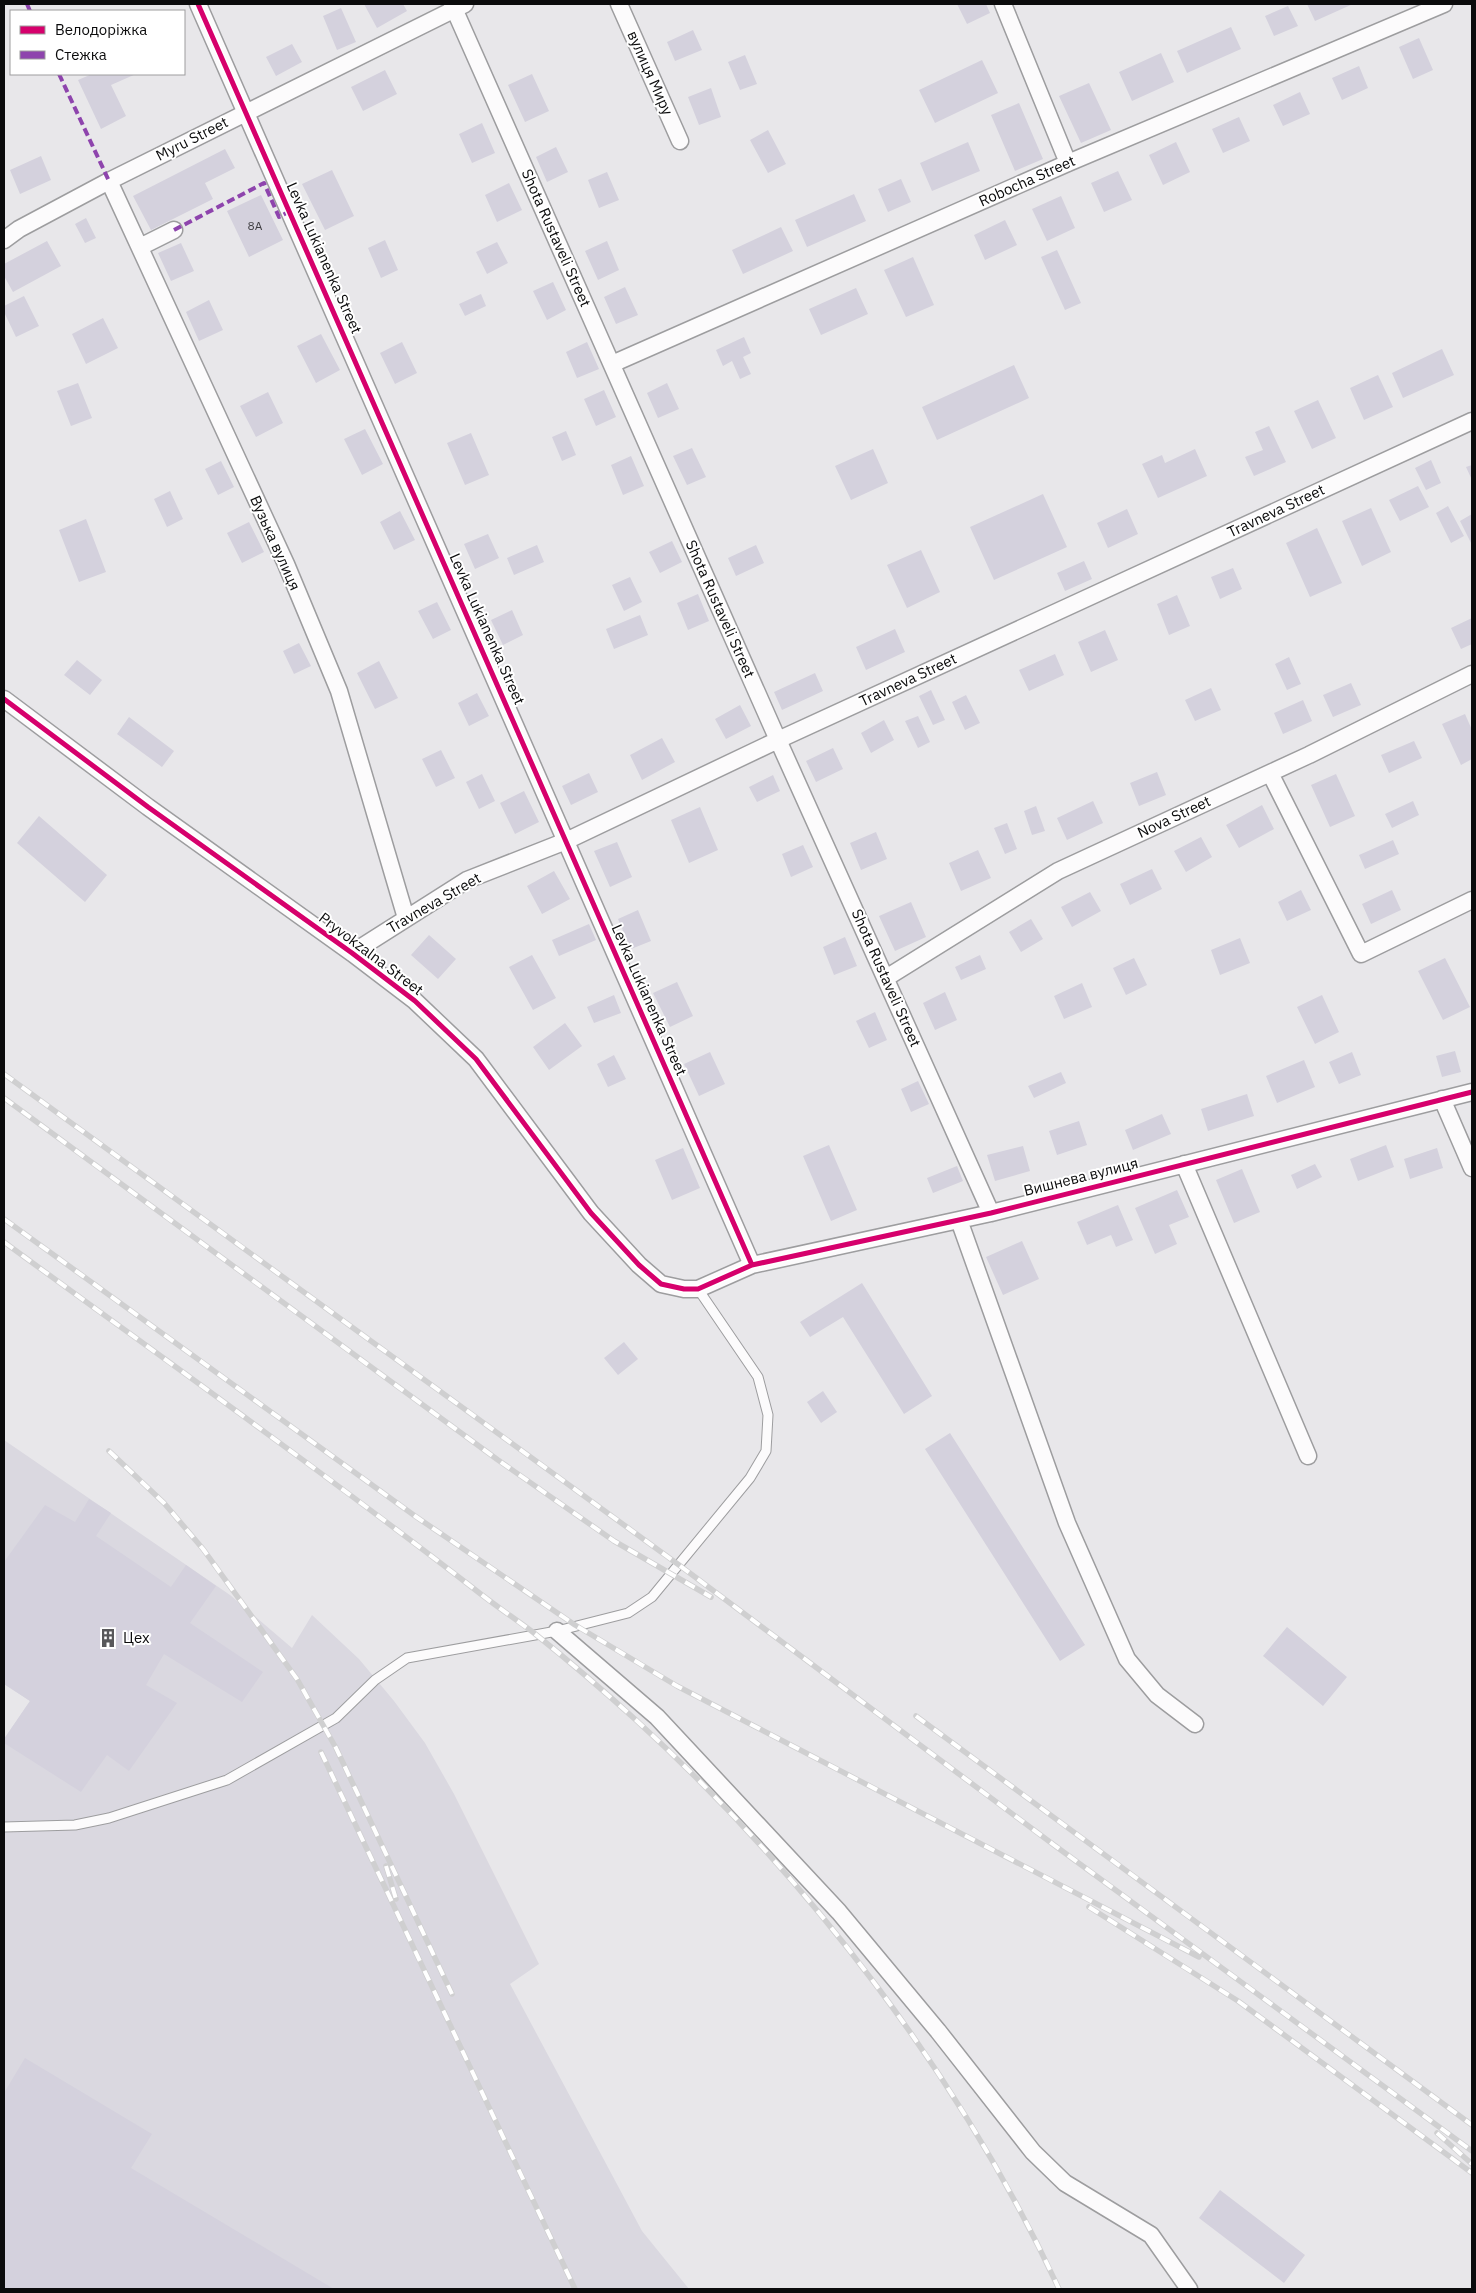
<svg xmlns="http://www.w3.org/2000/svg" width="1476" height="2293" viewBox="0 0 1476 2293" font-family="'IBM Plex Sans',sans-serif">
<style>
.built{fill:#dad8e0}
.building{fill:#d4d1dd}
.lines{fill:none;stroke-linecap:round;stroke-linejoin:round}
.service-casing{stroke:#9d9d9f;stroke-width:11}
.minor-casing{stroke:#9d9d9f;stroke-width:19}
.service{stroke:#fcfbfc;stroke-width:9}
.minor{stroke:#fcfbfc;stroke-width:16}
.rail-casing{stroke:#cfcfd0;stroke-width:5.5}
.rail{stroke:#fff;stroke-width:4;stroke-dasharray:11;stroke-linecap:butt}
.quiet{stroke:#8e44ad;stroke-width:4;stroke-dasharray:8 4;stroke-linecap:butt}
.cycleway-casing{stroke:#fff;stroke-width:8}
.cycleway{stroke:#d6006c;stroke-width:5}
.labels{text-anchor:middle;stroke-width:4;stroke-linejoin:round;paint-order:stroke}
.number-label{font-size:12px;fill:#3f3e42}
.street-label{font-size:15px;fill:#0b0b0c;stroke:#fff}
.poi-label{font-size:15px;fill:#0b0b0c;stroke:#fff;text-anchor:start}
</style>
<rect width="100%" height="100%" fill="#e8e7ea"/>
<!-- built -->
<path class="built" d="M 4,1440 L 230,1595 L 292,1648 L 312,1615 L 359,1659 L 394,1701 L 425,1743 L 454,1794 L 539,1964 L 510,1984 L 642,2231 L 689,2289 L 4,2289 L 4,1739 L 30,1701 L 4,1684 Z"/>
<!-- building -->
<path class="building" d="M 364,4 L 403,4 L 407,11 L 377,28 Z
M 957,4 L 986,4 L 990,13 L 967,24 Z
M 1307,4 L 1353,4 L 1315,21 Z
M 1288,6 L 1298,26 L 1274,36 L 1265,16 Z
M 341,8 L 356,42 L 337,50 L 323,16 Z
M 1231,27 L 1241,49 L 1187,73 L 1177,51 Z
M 693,30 L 702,50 L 675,61 L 667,42 Z
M 1419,38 L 1433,70 L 1413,79 L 1399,47 Z
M 292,44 L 302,62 L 276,76 L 266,57 Z
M 1161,53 L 1174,82 L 1132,101 L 1119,72 Z
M 745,55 L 757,84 L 740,90 L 728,62 Z
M 982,60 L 998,93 L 935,123 L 919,90 Z
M 1359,66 L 1368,88 L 1342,100 L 1332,78 Z
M 385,70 L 397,94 L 363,111 L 351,87 Z
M 92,74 L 136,74 L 111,85 L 126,116 L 101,129 L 78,80 Z
M 532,74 L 549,111 L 525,122 L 508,85 Z
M 1089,83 L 1111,130 L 1081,143 L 1059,96 Z
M 711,88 L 721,117 L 699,125 L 688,97 Z
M 1300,92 L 1310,114 L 1283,126 L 1273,105 Z
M 1019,103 L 1043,159 L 1015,171 L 991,115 Z
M 1239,117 L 1250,141 L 1223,153 L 1212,129 Z
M 482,123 L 495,153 L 472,163 L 459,134 Z
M 768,130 L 786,164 L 768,173 L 750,140 Z
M 968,142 L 980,171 L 932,191 L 920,163 Z
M 1176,142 L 1190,172 L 1163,185 L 1149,155 Z
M 556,147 L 568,172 L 547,182 L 536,157 Z
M 225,149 L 235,168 L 205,183 L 213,199 L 151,230 L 133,196 Z
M 41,156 L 51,180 L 20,194 L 10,170 Z
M 332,170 L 354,216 L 325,230 L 302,184 Z
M 1118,171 L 1132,200 L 1104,212 L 1091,183 Z
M 607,172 L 619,200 L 599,208 L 588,180 Z
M 901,179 L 911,202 L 888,212 L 878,189 Z
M 509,183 L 522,210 L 497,222 L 485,195 Z
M 854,194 L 866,221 L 807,247 L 795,220 Z
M 261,195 L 283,240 L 249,257 L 227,211 Z
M 1061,196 L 1075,228 L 1047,241 L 1032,209 Z
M 86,218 L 96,238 L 85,243 L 75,224 Z
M 1005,220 L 1017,245 L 985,260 L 974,235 Z
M 781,227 L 793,251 L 743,274 L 732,250 Z
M 385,240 L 398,270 L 381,278 L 368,248 Z
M 47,241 L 61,266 L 13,292 L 4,276 L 4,264 Z
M 607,241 L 619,270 L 598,280 L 585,251 Z
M 497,242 L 508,263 L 487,274 L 476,252 Z
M 181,243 L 194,271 L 171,281 L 158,253 Z
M 1057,250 L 1081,303 L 1065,310 L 1041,257 Z
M 913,257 L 934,305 L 906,317 L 884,270 Z
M 553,282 L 566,310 L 547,320 L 533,291 Z
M 625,287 L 638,315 L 616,324 L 604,297 Z
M 856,288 L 868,314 L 821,335 L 809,309 Z
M 481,294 L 486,306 L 465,316 L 459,304 Z
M 24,296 L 39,326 L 16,337 L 4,312 L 4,306 Z
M 209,300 L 223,330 L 199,341 L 186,312 Z
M 103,318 L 118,348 L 86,364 L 72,334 Z
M 321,334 L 340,370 L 316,383 L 297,346 Z
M 744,337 L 751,353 L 743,357 L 751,374 L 740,379 L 732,361 L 723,366 L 716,350 Z
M 402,342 L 417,373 L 395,384 L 380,353 Z
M 587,342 L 599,369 L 577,378 L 566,352 Z
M 1442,349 L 1454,375 L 1403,398 L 1392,373 Z
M 1014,365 L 1029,398 L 937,440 L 922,407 Z
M 1378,375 L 1393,407 L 1364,420 L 1350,388 Z
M 78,383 L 92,418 L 71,426 L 57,391 Z
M 667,383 L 679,409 L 658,418 L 647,393 Z
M 604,390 L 616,417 L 596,426 L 584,399 Z
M 268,392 L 283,423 L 256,437 L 240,406 Z
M 1318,400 L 1336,438 L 1312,449 L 1294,411 Z
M 1269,426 L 1286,462 L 1254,476 L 1245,457 L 1263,450 L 1255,432 Z
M 365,429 L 383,464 L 362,475 L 344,439 Z
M 566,431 L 576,455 L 562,461 L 552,437 Z
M 471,433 L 489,475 L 465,485 L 447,443 Z
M 692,448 L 706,477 L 687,485 L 673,456 Z
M 873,449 L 888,483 L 851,500 L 835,466 Z
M 1195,449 L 1207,476 L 1158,498 L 1142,464 L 1162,455 L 1165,463 Z
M 631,456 L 644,486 L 623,495 L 611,465 Z
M 1431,460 L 1441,483 L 1426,490 L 1415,468 Z
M 221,461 L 234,487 L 218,495 L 205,469 Z
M 1472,465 L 1472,480 L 1466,467 Z
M 1418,486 L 1429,507 L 1400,521 L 1389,500 Z
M 170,491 L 183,519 L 167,527 L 154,499 Z
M 1043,494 L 1067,547 L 994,580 L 970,527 Z
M 1448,506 L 1464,536 L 1451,543 L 1436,513 Z
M 1371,508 L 1391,552 L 1362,566 L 1342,521 Z
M 1127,509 L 1138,534 L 1108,548 L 1097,523 Z
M 400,511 L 415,540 L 394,550 L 380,522 Z
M 1472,514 L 1472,545 L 1460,521 Z
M 86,519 L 106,572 L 79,582 L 59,530 Z
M 249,522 L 264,552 L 242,563 L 227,533 Z
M 1317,528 L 1342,583 L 1310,597 L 1286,543 Z
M 488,534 L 499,558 L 475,569 L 464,544 Z
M 672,541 L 682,562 L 660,573 L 649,552 Z
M 537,545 L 544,562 L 514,575 L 507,558 Z
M 756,545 L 764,563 L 736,576 L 728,558 Z
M 921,550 L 940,592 L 907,608 L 887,565 Z
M 1084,561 L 1092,579 L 1065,591 L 1057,573 Z
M 1233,568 L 1242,589 L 1220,599 L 1211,577 Z
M 630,577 L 642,602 L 624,611 L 612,585 Z
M 698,594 L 709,621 L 688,630 L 677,603 Z
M 1177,595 L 1190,626 L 1169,635 L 1157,604 Z
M 437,602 L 451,630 L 433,639 L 418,611 Z
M 512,610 L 523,635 L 503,645 L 491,620 Z
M 640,615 L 648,635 L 614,649 L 606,629 Z
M 1472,618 L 1472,644 L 1461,649 L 1451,628 Z
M 895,629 L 905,652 L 866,670 L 856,647 Z
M 1105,630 L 1118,660 L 1091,672 L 1078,642 Z
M 299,643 L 311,666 L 294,674 L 283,651 Z
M 1055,654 L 1064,675 L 1029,691 L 1019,670 Z
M 1289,657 L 1301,684 L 1287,690 L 1275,664 Z
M 77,660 L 102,680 L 90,695 L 64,675 Z
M 379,661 L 398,698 L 375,709 L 357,673 Z
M 815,673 L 823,691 L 782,710 L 774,692 Z
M 1351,683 L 1361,705 L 1333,717 L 1323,695 Z
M 1211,688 L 1221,710 L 1195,721 L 1185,700 Z
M 931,690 L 945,720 L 933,725 L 919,696 Z
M 477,693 L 489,716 L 469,726 L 458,703 Z
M 966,695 L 980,723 L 965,730 L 952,702 Z
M 1303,700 L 1312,721 L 1283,734 L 1274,713 Z
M 740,705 L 751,726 L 726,739 L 715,719 Z
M 1465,714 L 1472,730 L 1472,759 L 1461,765 L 1442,724 Z
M 918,716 L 930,742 L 918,748 L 905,721 Z
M 129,717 L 174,751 L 162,767 L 117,734 Z
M 884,720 L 894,740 L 871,753 L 861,733 Z
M 662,738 L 675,762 L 642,780 L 630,755 Z
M 1414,741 L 1422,758 L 1389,773 L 1381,755 Z
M 833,748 L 843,769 L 816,782 L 806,761 Z
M 441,750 L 455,778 L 436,787 L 422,759 Z
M 1157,772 L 1166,795 L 1139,806 L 1130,783 Z
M 589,773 L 598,792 L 571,805 L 562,786 Z
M 482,774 L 495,801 L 479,809 L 466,782 Z
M 1336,774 L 1355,816 L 1330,827 L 1311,785 Z
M 773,775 L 780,791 L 757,802 L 749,787 Z
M 524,791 L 539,822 L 515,834 L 500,803 Z
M 1093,801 L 1103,823 L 1067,840 L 1057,818 Z
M 1413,801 L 1419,815 L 1392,828 L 1385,814 Z
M 1262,805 L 1274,829 L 1239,848 L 1226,825 Z
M 1036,806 L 1045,831 L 1032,835 L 1024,811 Z
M 700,807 L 718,850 L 689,863 L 671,820 Z
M 39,816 L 107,875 L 85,902 L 17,843 Z
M 1007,823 L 1017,849 L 1005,854 L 994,828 Z
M 876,832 L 887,859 L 861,870 L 850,843 Z
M 1201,837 L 1212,857 L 1186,872 L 1174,851 Z
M 1393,840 L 1399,854 L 1365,869 L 1359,855 Z
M 617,842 L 632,877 L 610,887 L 594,851 Z
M 803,845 L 813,867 L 791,877 L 782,854 Z
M 978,850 L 991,878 L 961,891 L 949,863 Z
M 1152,869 L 1162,889 L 1130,905 L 1120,884 Z
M 554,871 L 570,899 L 542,914 L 527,886 Z
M 1301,890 L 1311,910 L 1287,921 L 1278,902 Z
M 1392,890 L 1401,910 L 1371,924 L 1362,904 Z
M 1090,892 L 1101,911 L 1072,927 L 1061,907 Z
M 911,902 L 926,937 L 895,951 L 879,916 Z
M 638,910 L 651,941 L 631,949 L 618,919 Z
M 1031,919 L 1043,939 L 1021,952 L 1009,932 Z
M 589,924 L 596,940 L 559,956 L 552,940 Z
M 429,935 L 456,959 L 438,979 L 411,955 Z
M 845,937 L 857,966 L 834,975 L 823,947 Z
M 1240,938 L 1250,963 L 1220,975 L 1211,950 Z
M 532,955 L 556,998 L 533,1010 L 509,967 Z
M 980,955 L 986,969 L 961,980 L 955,967 Z
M 1134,958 L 1147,985 L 1126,995 L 1113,968 Z
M 1445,958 L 1470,1007 L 1443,1020 L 1418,971 Z
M 677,982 L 693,1016 L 670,1027 L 653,993 Z
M 1082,983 L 1092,1007 L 1064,1019 L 1054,996 Z
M 945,992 L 957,1020 L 935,1030 L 923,1003 Z
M 614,995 L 621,1013 L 594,1023 L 587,1007 Z
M 1322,995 L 1339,1032 L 1315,1044 L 1297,1007 Z
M 875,1012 L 887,1040 L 869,1048 L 856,1021 Z
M 565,1023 L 582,1046 L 549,1070 L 533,1047 Z
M 1455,1051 L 1461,1072 L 1442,1077 L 1436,1056 Z
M 710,1052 L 725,1084 L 699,1096 L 684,1064 Z
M 1352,1052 L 1361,1075 L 1339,1084 L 1329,1062 Z
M 614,1055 L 626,1079 L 608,1087 L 597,1064 Z
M 1304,1060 L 1315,1087 L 1277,1103 L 1266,1076 Z
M 1061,1072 L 1066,1083 L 1034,1098 L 1028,1086 Z
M 918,1081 L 929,1104 L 911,1112 L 901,1089 Z
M 1247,1094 L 1254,1116 L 1208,1131 L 1201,1109 Z
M 1162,1114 L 1171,1134 L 1133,1150 L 1125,1130 Z
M 1079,1121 L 1087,1145 L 1057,1155 L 1049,1131 Z
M 829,1145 L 857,1210 L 831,1221 L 803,1156 Z
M 1386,1145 L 1394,1167 L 1358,1181 L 1350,1159 Z
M 1023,1146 L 1030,1171 L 995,1181 L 987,1155 Z
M 683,1148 L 700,1188 L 672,1200 L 655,1160 Z
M 1437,1148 L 1443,1168 L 1410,1179 L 1404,1159 Z
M 1315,1164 L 1322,1177 L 1297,1189 L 1291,1175 Z
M 957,1166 L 963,1181 L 933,1193 L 927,1178 Z
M 1242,1169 L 1260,1212 L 1234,1223 L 1216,1180 Z
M 1177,1190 L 1189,1217 L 1169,1225 L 1177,1244 L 1155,1254 L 1135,1208 Z
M 1118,1205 L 1133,1240 L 1116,1247 L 1111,1235 L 1087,1245 L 1077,1222 Z
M 1022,1241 L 1039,1279 L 1003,1295 L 986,1257 Z
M 862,1283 L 932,1396 L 904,1414 L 843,1317 L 810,1337 L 800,1322 Z
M 624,1342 L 638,1359 L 618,1375 L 604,1358 Z
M 823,1391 L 837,1412 L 821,1423 L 807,1402 Z
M 950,1433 L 1085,1645 L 1060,1661 L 925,1449 Z
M 89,1499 L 111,1513 L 96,1536 L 171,1587 L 186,1565 L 216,1586 L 190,1623 L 263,1672 L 242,1702 L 164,1654 L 146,1685 L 177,1703 L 129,1771 L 107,1755 L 81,1792 L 4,1743 L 4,1739 L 30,1701 L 4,1684 L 4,1562 L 45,1505 L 75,1522 Z
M 1287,1627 L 1347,1677 L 1323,1706 L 1263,1656 Z
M 25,2058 L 152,2134 L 131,2168 L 334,2289 L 4,2289 L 4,2093 Z
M 1220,2190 L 1305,2255 L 1284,2283 L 1199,2218 Z"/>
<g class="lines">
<!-- service casing -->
<g class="service-casing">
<path id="service" d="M 4,1827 L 75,1825 L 109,1818 L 227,1780 L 336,1718 L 375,1680 L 407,1658 L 557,1631 L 628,1613 L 652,1597 L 750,1478 L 766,1451 L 768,1415 L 758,1377 L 698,1289"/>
</g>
<!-- minor casing -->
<g class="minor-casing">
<path id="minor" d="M 198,4 L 752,1265
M 452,4 L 778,740 L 991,1213
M 619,4 L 680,141
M 1003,4 L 1068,163
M 109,181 L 286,564 L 339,691 L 406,918
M 4,240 L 19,229 L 109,181 L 465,4
M 140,247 L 174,230
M 612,364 L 1068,163 L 1444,4
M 4,699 L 148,807 L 352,953 L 415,1001 L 476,1059 L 591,1213 L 639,1265 L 661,1284 L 684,1289 L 698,1289 L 752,1265 L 991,1213 L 1472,1092
M 1270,773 L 1361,954 L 1472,900
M 352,953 L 467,880 L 566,841 L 778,740 L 1472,421
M 886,978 L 1058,871 L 1309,755 L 1472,674
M 1442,1099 L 1472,1168
M 1184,1164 L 1308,1456
M 959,1220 L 1067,1523 L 1127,1659 L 1157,1695 L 1195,1724
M 557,1631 L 657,1717 L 839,1912 L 938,2031 L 1033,2152 L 1065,2183 L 1151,2235 L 1189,2289"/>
</g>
<!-- service -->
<use href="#service" class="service"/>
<!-- minor -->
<use href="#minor" class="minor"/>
<!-- rail casing -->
<g class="rail-casing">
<path id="rail" d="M 4,1074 L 679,1565 L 1054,1845 L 1472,2151
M 4,1098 L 498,1460 L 614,1541 L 711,1597
M 4,1219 L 415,1516 L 575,1625 L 677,1686 L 1199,1957
M 4,1242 C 161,1357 319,1469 473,1588 C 493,1604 514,1618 534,1633 C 569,1661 604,1691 637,1721 C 809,1879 961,2077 1059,2289
M 109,1451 L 164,1503 L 203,1549 L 297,1679 L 336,1748 L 452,1994
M 916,1716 L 1472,2125
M 321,1752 L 575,2289
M 386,1866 L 396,1899
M 1089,1907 L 1238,2001 L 1472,2173
M 1437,2133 L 1472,2164"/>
</g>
<!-- rail -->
<use href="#rail" class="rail"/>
<!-- quiet -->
<path class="quiet" d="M 27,4 L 30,11
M 59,74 L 109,181
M 174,230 L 264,183 L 279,217 L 290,211"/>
<!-- cycleway casing -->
<g class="cycleway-casing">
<path id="cycleway" d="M 198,4 L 752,1265
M 4,699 L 148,807 L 352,953 L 415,1001 L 476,1059 L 591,1213 L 639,1265 L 661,1284 L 684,1289 L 698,1289 L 752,1265 L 991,1213 L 1472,1092"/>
</g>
<!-- cycleway -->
<use href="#cycleway" class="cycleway"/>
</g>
<!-- icons -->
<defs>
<g id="building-bare" transform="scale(1.5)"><path d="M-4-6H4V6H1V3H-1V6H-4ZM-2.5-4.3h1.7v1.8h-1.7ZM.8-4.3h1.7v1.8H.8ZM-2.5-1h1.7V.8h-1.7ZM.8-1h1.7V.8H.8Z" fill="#58585a" stroke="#fff" stroke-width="2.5" paint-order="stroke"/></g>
</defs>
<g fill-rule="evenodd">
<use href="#building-bare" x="108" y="1638"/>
</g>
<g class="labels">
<!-- number labels -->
<g class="number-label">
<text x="255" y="230">8А</text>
</g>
<!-- street labels -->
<g class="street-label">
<text transform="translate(650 73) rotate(66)" y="5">вулиця Миру</text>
<text transform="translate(192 139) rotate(-27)" y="5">Myru Street</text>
<text transform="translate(1027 181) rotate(-24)" y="5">Robocha Street</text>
<text transform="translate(556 238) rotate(66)" y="5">Shota Rustaveli Street</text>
<text transform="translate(324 258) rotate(66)" y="5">Levka Lukianenka Street</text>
<text transform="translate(1276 511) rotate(-25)" y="5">Travneva Street</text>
<text transform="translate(275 543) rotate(66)" y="5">Вузька вулиця</text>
<text transform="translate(720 609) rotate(66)" y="5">Shota Rustaveli Street</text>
<text transform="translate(487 629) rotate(66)" y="5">Levka Lukianenka Street</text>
<text transform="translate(908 680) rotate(-25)" y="5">Travneva Street</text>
<text transform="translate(1174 817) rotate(-25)" y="5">Nova Street</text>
<text transform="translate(434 903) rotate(-30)" y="5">Travneva Street</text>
<text transform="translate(371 954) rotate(37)" y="5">Pryvokzalna Street</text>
<text transform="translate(886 978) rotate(66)" y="5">Shota Rustaveli Street</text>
<text transform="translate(649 1000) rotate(66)" y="5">Levka Lukianenka Street</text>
<text transform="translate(1081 1177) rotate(-14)" y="5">Вишнева вулиця</text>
</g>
<!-- poi labels -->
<g class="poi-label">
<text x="123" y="1643">Цех</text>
</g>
</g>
<!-- border -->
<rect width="1476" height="2293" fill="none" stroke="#0b0b0c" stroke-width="10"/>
<!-- legend -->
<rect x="10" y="10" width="175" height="65" fill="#ffffff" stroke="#9d9d9e"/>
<rect x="20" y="26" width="25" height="8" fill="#d6006c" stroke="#9d9d9e"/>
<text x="55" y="35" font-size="15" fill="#0b0b0c">Велодоріжка</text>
<rect x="20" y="51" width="25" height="8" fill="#8e44ad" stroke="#9d9d9e"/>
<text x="55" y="60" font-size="15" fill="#0b0b0c">Стежка</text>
</svg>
